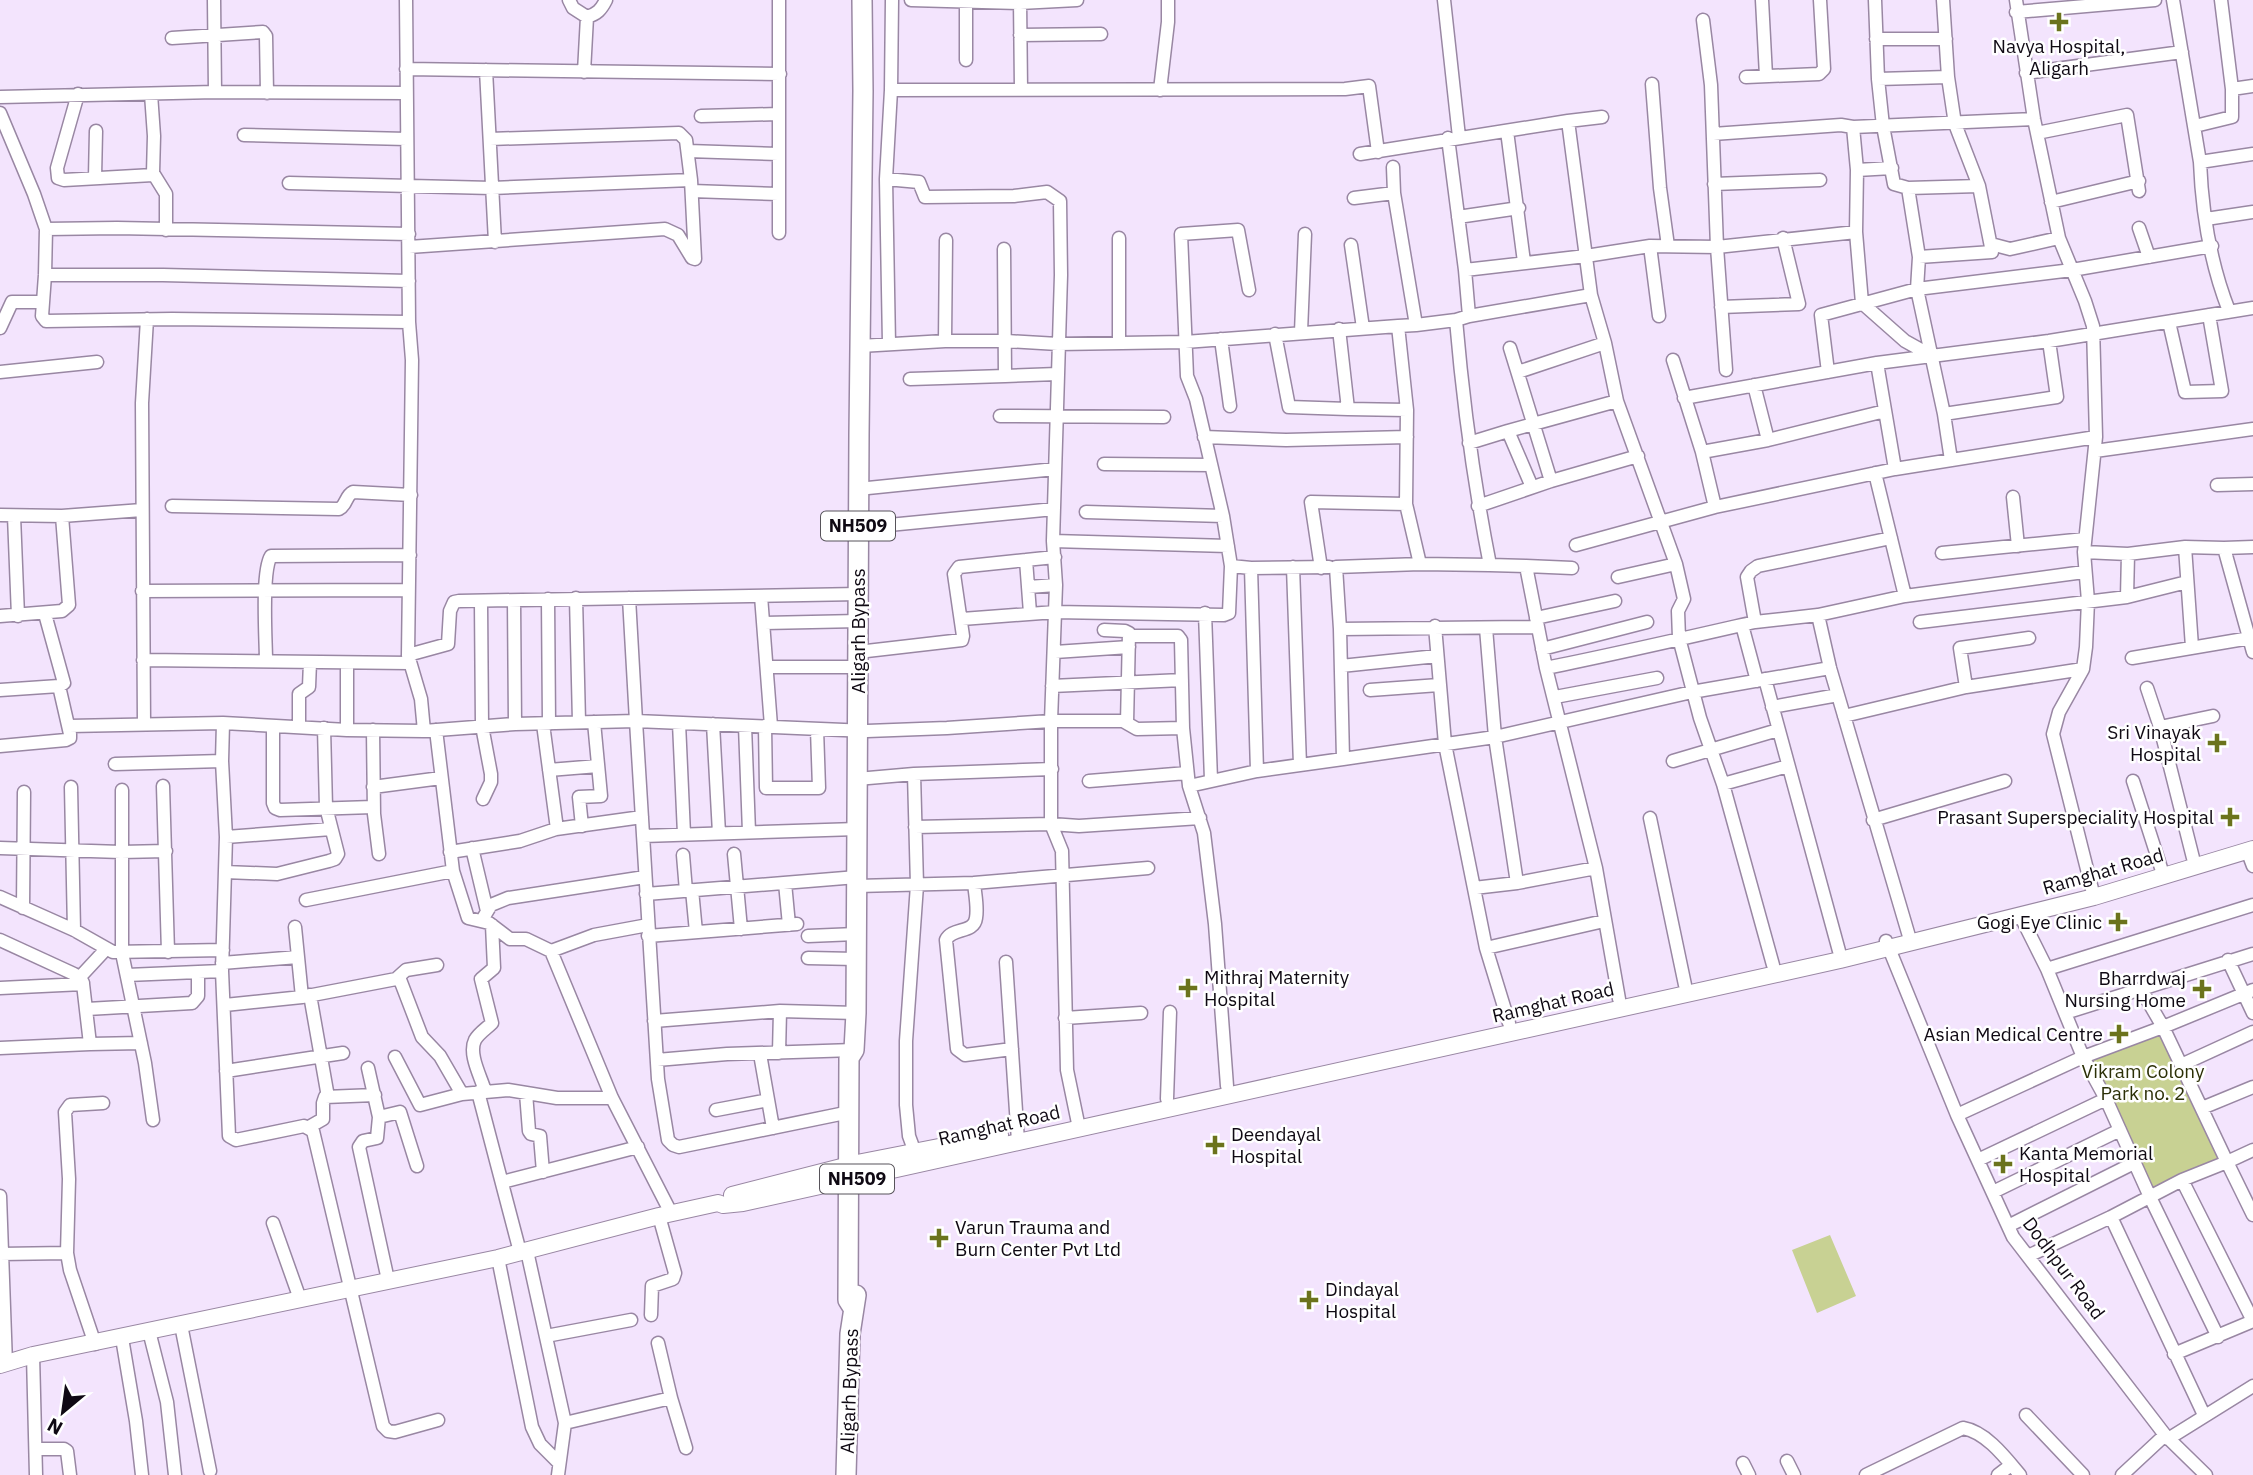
<svg xmlns="http://www.w3.org/2000/svg" width="2253" height="1475" viewBox="0 0 2253 1475" font-family="'IBM Plex Sans',sans-serif">
<style>
.green{fill:#c8d193}
.lines{fill:none;stroke-linecap:round;stroke-linejoin:round}
.minor-casing{stroke:#9987a3;stroke-width:15}
.major-casing{stroke:#9987a3;stroke-width:18}
.highway-casing{stroke:#9987a3;stroke-width:22}
.minor{stroke:#fff;stroke-width:12}
.major{stroke:#fff;stroke-width:16}
.highway{stroke:#fff;stroke-width:19}
.poi-dot{fill:#6b731c;stroke:#fff;stroke-width:2.5}
.labels{text-anchor:middle;stroke-width:5;stroke-linejoin:round;paint-order:stroke}
.shield{fill:#fff;stroke:#57535a;stroke-width:2}
.shield-label{font-size:18px;font-weight:bold;fill:#0f0913}
.poi-label{font-size:19px;fill:#0f0913;stroke:#fff;text-anchor:end}
.street-label{font-size:19px;fill:#0f0913;stroke:#fff}
.park-label{font-size:19px;fill:#2c3007;stroke:#fff}
</style>
<rect width="100%" height="100%" fill="#f3e4fd"/>
<!-- green -->
<path class="green" d="M 2163,1028 L 2224,1156 L 2150,1197 L 2085,1060 Z
M 1830,1235 L 1856,1296 L 1817,1313 L 1792,1250 Z"/>
<g class="lines">
<!-- minor casing -->
<g class="minor-casing">
<path id="minor" d="M 214,0 L 215,92
M 406,0 L 409,322 L 412,360 L 408,655 L 421,699 L 424,731
M 569,0 L 573,8 L 587,17 C 597,14 601,10 606,0
M 911,0 L 1020,3 L 1077,0
M 1020,0 L 1021,89
M 1444,0 L 1459,137
M 1762,0 L 1766,76
M 1875,0 L 1878,79 L 1883,126 L 1894,184 L 1908,188 L 1979,186
M 2016,0 L 2034,119 L 2059,238 L 2085,301 L 2093,326 L 2096,437 L 2084,552 L 2088,601 L 2086,647 L 2083,669 L 2059,712 L 2053,734 L 2094,897
M 2173,0 L 2200,162 L 2253,154
M 2016,12 L 2155,0
M 1020,35 L 1101,34
M 172,38 L 263,32 L 266,36 L 267,93
M 1876,39 L 1946,39
M 966,60 L 966,2
M 406,69 L 780,74
M 486,70 L 495,242
M 584,72 L 587,17
M 2026,73 L 2182,52
M 1746,77 L 1819,74 L 1824,69 L 1820,0
M 1878,79 L 1948,77
M 1652,84 L 1660,188 L 1668,246
M 2232,89 L 2253,86
M 891,90 L 1345,89 L 1369,86 L 1378,152
M 1160,90 L 1168,22 L 1168,0
M 78,94 L 57,168 L 58,178 L 64,180 L 153,175
M 151,94 L 154,136 L 153,173 L 166,194 L 166,230
M 0,97 L 215,92 L 405,93
M 0,113 L 34,194 L 46,229 L 45,275 L 42,316 L 46,321 L 172,319 L 409,322
M 701,116 L 778,114
M 1568,121 L 1602,117
M 2195,126 L 2232,117 L 2232,89 L 2221,0
M 1853,127 L 2034,119
M 1507,131 L 1524,262
M 2037,133 L 2127,115 L 2139,191
M 1713,134 L 1841,125 L 1853,127 L 1857,170 L 1856,232 L 1862,303 L 1905,341 L 1932,356
M 244,135 L 407,139
M 1448,138 L 1465,270 L 1469,316 L 1456,320 C 1463,402 1474,484 1490,565 L 1526,566 L 1546,668 L 1596,868 L 1619,999
M 490,139 L 679,133 L 686,140 L 691,180
M 688,151 L 778,154
M 1360,154 L 1568,121 L 1591,295 L 1605,343 L 1617,401 L 1676,564 L 1684,599 L 1678,611 L 1679,638 L 1700,718 L 1723,784 L 1773,965
M 2200,162 C 2202,212 2211,265 2229,311
M 1393,167 L 1394,193 L 1416,325 L 1398,326 L 1407,410 L 1406,504 L 1420,564
M 1857,170 L 1892,168
M 95,177 L 96,131
M 886,179 L 919,182 L 925,197 L 1014,196 L 1047,192 L 1060,201 L 1061,275 L 1053,541 L 1056,585 L 1051,721 L 1051,824 L 1062,851 L 1067,1070 L 1079,1128
M 289,183 L 492,188 L 691,180 L 695,259 L 692,258 L 678,235 L 665,229 L 409,247
M 1714,184 L 1820,180
M 1908,188 L 1919,257 L 1917,289 L 1944,414 L 1951,460
M 692,191 L 778,194
M 1354,198 L 1394,193
M 2051,202 L 2139,181
M 1458,217 L 1519,208
M 2206,219 L 2253,212
M 2139,228 L 2149,257
M 46,229 L 117,228 L 409,234
M 779,233 L 779,0
M 1119,238 L 1119,342
M 1991,244 L 2010,249 L 2059,238
M 1351,245 L 1363,328
M 1004,249 L 1005,376 L 1057,374
M 1919,257 L 1992,252 L 1979,186 L 1955,124 L 1948,77 L 1943,0
M 1465,270 L 1586,256 L 1650,246
M 45,275 L 163,275 L 409,281
M 1721,307 L 1799,304 L 1783,238
M 1469,316 L 1591,295
M 1659,316 L 1650,246 L 1717,247 L 1711,85 L 1703,20
M 2169,322 L 2185,392 L 2222,391 L 2209,315
M 1416,325 L 1456,320
M 0,328 L 12,302 L 43,302
M 1301,332 L 1305,234
M 1275,334 L 1289,407 L 1348,409 L 1339,329
M 1221,339 L 1230,406
M 945,341 L 946,240
M 889,344 L 886,179 L 891,90 L 892,0
M 860,346 L 945,341 L 1007,341 L 1058,344 L 1185,342 L 1398,326
M 1510,348 L 1551,481 L 1638,456
M 1673,360 L 1702,452 L 1715,507 L 1895,469 L 2096,437
M 1726,370 L 1717,247 L 1856,232
M 0,372 L 97,362
M 1518,372 L 1605,343
M 1828,372 L 1821,315 L 1917,289 L 2072,270 L 2212,246
M 910,379 L 1005,376
M 1754,385 L 1768,440
M 1684,398 L 1877,363
M 1348,409 L 1407,410
M 1944,414 L 2057,397 L 2049,341
M 1000,416 L 1164,417
M 1508,431 L 1617,401
M 1204,437 L 1286,440 L 1407,437
M 1469,443 L 1508,431 L 1532,487
M 2095,451 L 2253,429
M 1702,452 L 1768,440 L 1885,411
M 1104,464 L 1211,465
M 1895,469 L 1877,363 L 2049,341 L 2253,308
M 1875,473 L 1905,596
M 2217,485 L 2253,484
M 858,489 L 1055,469
M 2013,497 L 2018,546
M 172,506 L 339,509 C 347,505 345,496 353,492 L 411,495
M 1478,506 L 1551,481
M 1086,512 L 1223,516
M 0,515 L 62,516 L 142,510
M 14,516 L 18,616
M 858,528 L 1054,509
M 1891,538 L 1758,566 L 1751,571 L 1747,577 L 1755,622 L 1818,615 L 1905,596 L 2084,572
M 1053,541 L 1228,546
M 1576,545 L 1715,507
M 2185,547 L 2192,647
M 2224,548 L 2253,547
M 2084,552 L 2128,554 L 2185,547 L 2224,548 L 2253,652
M 1942,553 L 2085,539
M 1026,560 L 1030,613
M 1490,565 L 1420,564 L 1336,567 L 1340,629 L 1343,759 L 1495,737 L 1692,692 L 1830,668
M 1231,566 L 1251,568 L 1329,567
M 1526,566 L 1572,568
M 1293,567 L 1300,765
M 1251,568 L 1257,771
M 1321,568 L 1311,502 L 1406,504
M 1618,577 L 1676,564
M 1028,587 L 1056,585
M 142,591 L 408,590
M 761,596 L 771,726
M 2127,597 L 2128,554
M 576,598 L 579,722
M 629,598 L 636,721 L 867,731 L 947,728 L 1051,721 L 1123,721 L 1137,729 L 1183,728
M 548,599 L 549,724
M 514,601 L 515,724
M 481,603 L 482,726 L 491,774 L 491,782 L 483,799
M 1205,613 L 1211,780
M 45,614 L 64,683 L 59,686
M 1818,615 L 1830,668 L 1911,943
M 0,616 L 62,611 L 69,605 L 62,516
M 1536,618 L 1615,601
M 962,619 L 1055,612 L 1224,615 L 1229,613 L 1231,566 L 1223,516 L 1196,399 L 1187,376 L 1181,234 L 1238,230 L 1249,290
M 1920,622 L 2127,597 L 2187,582
M 764,623 L 859,621
M 1742,625 L 1757,681
M 1435,626 L 1445,744 L 1486,948 L 1509,1023
M 1486,628 L 1495,737 L 1517,883
M 1340,629 L 1538,627
M 1104,630 L 1125,631 L 1129,633 L 1127,723
M 1129,636 L 1178,636 L 1181,640 L 1183,728 L 1189,786 L 1257,771 L 1343,759
M 1542,649 L 1647,622
M 858,652 L 962,640 L 963,636 L 954,574 L 959,567 L 1055,557
M 1055,652 L 1129,647
M 408,655 L 448,644 L 450,611 L 454,602 L 459,601 L 859,594
M 2132,658 L 2250,638
M 143,660 L 409,663
M 266,661 C 266,640 261,572 271,556 L 410,555
M 1341,666 L 1437,656
M 767,667 L 858,667
M 1546,668 C 1616,654 1685,638 1755,622
M 1765,679 L 1839,951
M 1052,686 L 1182,680
M 1966,687 L 1960,648 L 2029,638
M 2147,688 L 2160,727 L 2193,858
M 0,690 L 59,686 L 70,734 L 70,738 L 66,740 L 0,746
M 1370,690 L 1439,685
M 1555,697 L 1657,678
M 1772,707 L 1838,695
M 1844,716 L 1966,687 L 2083,669
M 144,723 L 142,403 L 147,319
M 223,723 L 222,761 L 226,837 L 222,971 L 229,1136 L 236,1140 L 304,1126 L 313,1131 L 383,1426 L 388,1431 L 395,1432 L 438,1420
M 679,723 L 684,834
M 543,724 L 557,829
M 713,724 L 719,833
M 69,726 L 223,723 L 347,730 L 424,731 L 515,724 L 636,721 L 658,1079 L 668,1140 L 673,1145 L 679,1147 L 850,1112
M 273,726 L 273,803 L 275,808 L 280,810 L 373,807
M 745,726 L 749,832
M 765,726 L 766,788 L 819,788 L 817,729
M 299,727 L 299,694 L 309,687 L 310,662
M 2160,727 L 2213,716
M 347,730 L 347,663
M 373,730 L 374,814 L 379,854
M 436,730 L 453,871 L 468,918 L 489,923 L 510,939 L 526,939 L 551,951 L 594,935 L 648,925
M 1673,761 L 1778,730
M 115,764 L 222,761
M 549,770 L 598,766
M 914,774 L 1052,769
M 857,779 L 914,774 L 917,885 L 906,1041 L 906,1105 L 909,1136 L 917,1158
M 1089,781 L 1187,773
M 2133,781 L 2161,868
M 1723,784 L 1788,766
M 163,786 L 168,952
M 1189,786 L 1204,833 L 1215,924 L 1227,1086
M 71,787 L 74,930
M 373,787 L 441,778
M 122,790 L 122,953 L 145,1063 L 153,1120
M 1650,818 L 1685,985
M 1873,820 L 2005,781
M 582,826 L 579,797 L 601,796 L 594,722
M 915,827 L 1051,824 L 1079,826 L 1200,818
M 643,836 L 857,829
M 226,837 L 331,829
M 0,848 L 121,852 L 166,851
M 472,848 L 487,911
M 2247,850 L 2253,866
M 450,852 L 520,841 L 556,829 L 642,817
M 734,854 L 741,929
M 683,855 L 686,891
M 225,872 L 277,874 L 329,861 L 335,859 L 338,854 L 326,807 L 324,728
M 785,883 L 789,925
M 974,883 C 975,894 978,907 976,918 C 974,934 952,927 946,940 L 957,1049 L 965,1055 L 1012,1049
M 857,886 L 974,883 L 1148,868
M 1474,888 L 1517,883 L 1596,868
M 692,890 L 696,932
M 646,894 L 857,877
M 0,897 L 74,930 L 113,952 L 223,950
M 306,900 L 453,871
M 23,908 L 24,792
M 2020,915 L 2047,969 L 2083,1057 L 2106,1099 L 2150,1197 L 2218,1337
M 482,920 L 491,905 L 508,898 L 645,877
M 295,927 L 302,997
M 648,936 L 797,924
M 808,936 L 856,934
M 0,940 L 74,974 L 80,977 L 83,983
M 1886,941 L 1957,1115 L 2013,1237 L 2165,1435 L 2206,1475
M 1486,948 L 1604,921
M 551,951 L 612,1098 L 671,1213
M 808,958 L 856,959
M 2228,960 L 2253,1013
M 1006,962 L 1018,1141
M 222,963 L 298,957
M 2047,969 L 2253,905
M 127,975 L 222,971
M 80,977 L 106,949
M 399,977 L 422,1037 L 440,1056 L 462,1094 L 508,1090 L 557,1098 L 612,1098
M 0,988 L 83,984 L 90,1044 L 0,1048
M 2141,989 L 2163,1027 L 2227,1162 L 2182,1180 L 2253,1321
M 310,995 L 328,1097
M 225,1005 L 302,997 L 396,979 L 406,970 L 437,965
M 87,1009 L 192,1003 L 198,996 L 198,972
M 2065,1013 L 2253,954
M 1065,1018 L 1141,1013
M 654,1021 L 780,1011
M 90,1044 L 141,1043
M 779,1053 L 780,1011 L 856,1013
M 760,1054 L 773,1128
M 395,1057 L 420,1105 L 462,1094
M 657,1060 L 727,1054 L 854,1050
M 2181,1065 L 2253,1032
M 368,1068 L 379,1117 L 400,1112 L 417,1166
M 226,1071 L 343,1053
M 485,1091 C 481,1077 468,1054 475,1040 C 479,1033 486,1029 492,1023 L 481,979 L 494,968 L 492,925
M 478,1092 L 520,1252
M 526,1093 L 529,1131 L 531,1134 L 540,1136 L 543,1172
M 1167,1099 L 1170,1012
M 2202,1108 L 2253,1087
M 716,1110 L 768,1100
M 1957,1115 L 2083,1057 L 2163,1027 L 2253,990
M 379,1117 L 377,1138 L 363,1141 L 359,1147 L 388,1280
M 309,1127 L 323,1119 L 323,1103 L 325,1097 L 375,1095
M 2253,1150 L 2227,1162 L 2253,1215
M 1978,1160 L 2106,1099
M 2182,1180 L 2111,1217 L 2204,1415
M 502,1182 L 638,1147
M 1993,1192 L 2120,1130
M 0,1196 L 6,1364
M 273,1223 L 300,1299
M 2008,1226 L 2134,1163
M 527,1251 L 565,1423 L 671,1398
M 0,1254 L 67,1253
M 2028,1256 L 2111,1217
M 498,1258 L 532,1427 L 540,1444 L 559,1463
M 651,1315 L 652,1286 L 673,1279 L 675,1273 L 659,1216
M 181,1325 L 210,1471
M 149,1331 L 167,1402 L 175,1475
M 546,1336 L 631,1320
M 122,1338 L 136,1421 L 142,1475
M 658,1343 L 671,1398 L 686,1448
M 95,1344 L 70,1270 L 67,1253 L 69,1179 L 65,1112 L 70,1105 L 103,1103
M 2174,1354 L 2253,1321
M 33,1355 L 36,1475
M 2026,1415 L 2083,1475
M 2168,1439 L 2253,1386
M 36,1449 L 64,1449 L 67,1451 L 70,1475
M 1787,1461 L 1794,1475
M 1743,1463 L 1749,1475
M 558,1475 L 565,1423
M 1866,1475 L 1963,1428 C 1986,1432 2005,1457 2020,1475
M 1998,1475 L 2011,1465
M 2122,1475 L 2165,1435"/>
</g>
<!-- major casing -->
<g class="major-casing">
<path id="major" d="M 732,1195 L 857,1163 L 1000,1135
M 0,1365 L 33,1355 L 498,1258 L 659,1216 L 718,1203 L 723,1205 L 743,1203 L 1840,960 L 2094,897 L 2253,849"/>
</g>
<!-- highway casing -->
<g class="highway-casing">
<path id="highway" d="M 853,1308 L 848,1300 L 849,1058 L 854,1050 L 856,1013 L 859,435 L 863,91 L 862,0
M 846,1475 L 850,1334 L 856,1295"/>
</g>
<!-- minor -->
<use href="#minor" class="minor"/>
<!-- major -->
<use href="#major" class="major"/>
<!-- highway -->
<use href="#highway" class="highway"/>
</g>
<!-- markers -->
<g class="poi-dot">
<path d="M2055.5 11.5h7v7h7v7h-7v7h-7v-7h-7v-7h7z"/>
<path d="M2213.5 732.5h7v7h7v7h-7v7h-7v-7h-7v-7h7z"/>
<path d="M2226.5 806.5h7v7h7v7h-7v7h-7v-7h-7v-7h7z"/>
<path d="M2114.5 911.5h7v7h7v7h-7v7h-7v-7h-7v-7h7z"/>
<path d="M1184.5 977.5h7v7h7v7h-7v7h-7v-7h-7v-7h7z"/>
<path d="M2198.5 978.5h7v7h7v7h-7v7h-7v-7h-7v-7h7z"/>
<path d="M2115.5 1023.5h7v7h7v7h-7v7h-7v-7h-7v-7h7z"/>
<path d="M1211.5 1134.5h7v7h7v7h-7v7h-7v-7h-7v-7h7z"/>
<path d="M1999.5 1153.5h7v7h7v7h-7v7h-7v-7h-7v-7h7z"/>
<path d="M935.5 1227.5h7v7h7v7h-7v7h-7v-7h-7v-7h7z"/>
<path d="M1305.5 1289.5h7v7h7v7h-7v7h-7v-7h-7v-7h7z"/>
</g>
<g class="labels">
<!-- shield labels -->
<g class="shield">
<rect x="821" y="511.5" width="74" height="29" rx="5"/>
<rect x="820" y="1164.5" width="74" height="29" rx="5"/>
</g>
<g class="shield-label">
<text x="858" y="532">NH509</text>
<text x="857" y="1185">NH509</text>
</g>
<!-- poi labels -->
<g class="poi-label">
<text x="2059" y="53" text-anchor="middle">Navya Hospital,<tspan x="2059" dy="22">Aligarh</tspan></text>
<text x="2201" y="739">Sri Vinayak<tspan x="2201" dy="22">Hospital</tspan></text>
<text x="2214" y="824">Prasant Superspeciality Hospital</text>
<text x="2102" y="929">Gogi Eye Clinic</text>
<text x="1204" y="984" text-anchor="start">Mithraj Maternity<tspan x="1204" dy="22">Hospital</tspan></text>
<text x="2186" y="985">Bharrdwaj<tspan x="2186" dy="22">Nursing Home</tspan></text>
<text x="2103" y="1041">Asian Medical Centre</text>
<text x="1231" y="1141" text-anchor="start">Deendayal<tspan x="1231" dy="22">Hospital</tspan></text>
<text x="2019" y="1160" text-anchor="start">Kanta Memorial<tspan x="2019" dy="22">Hospital</tspan></text>
<text x="955" y="1234" text-anchor="start">Varun Trauma and<tspan x="955" dy="22">Burn Center Pvt Ltd</tspan></text>
<text x="1325" y="1296" text-anchor="start">Dindayal<tspan x="1325" dy="22">Hospital</tspan></text>
</g>
<!-- street labels -->
<g class="street-label">
<text transform="translate(858 631) rotate(-90)" y="7">Aligarh Bypass</text>
<text transform="translate(2103 871) rotate(-16)" y="7">Ramghat Road</text>
<text transform="translate(1553 1002) rotate(-13)" y="7">Ramghat Road</text>
<text transform="translate(999 1125) rotate(-13)" y="7">Ramghat Road</text>
<text transform="translate(2064 1268) rotate(53)" y="7">Dodhpur Road</text>
<text transform="translate(849 1391) rotate(-88)" y="7">Aligarh Bypass</text>
</g>
<!-- park labels -->
<g class="park-label">
<text x="2143" y="1078">Vikram Colony<tspan x="2143" dy="22">Park no. 2</tspan></text>
</g>
</g>
<!-- north arrow -->
<g transform="translate(63 1412) rotate(209)" stroke="#ffffff" stroke-width="5" paint-order="stroke">
<path d="M0-5L12 26L0 18L-12 26Z" fill="#0f0913"/>
<text y="-10" font-size="19" font-weight="bold" text-anchor="middle" fill="#0f0913">N</text>
</g>
</svg>
